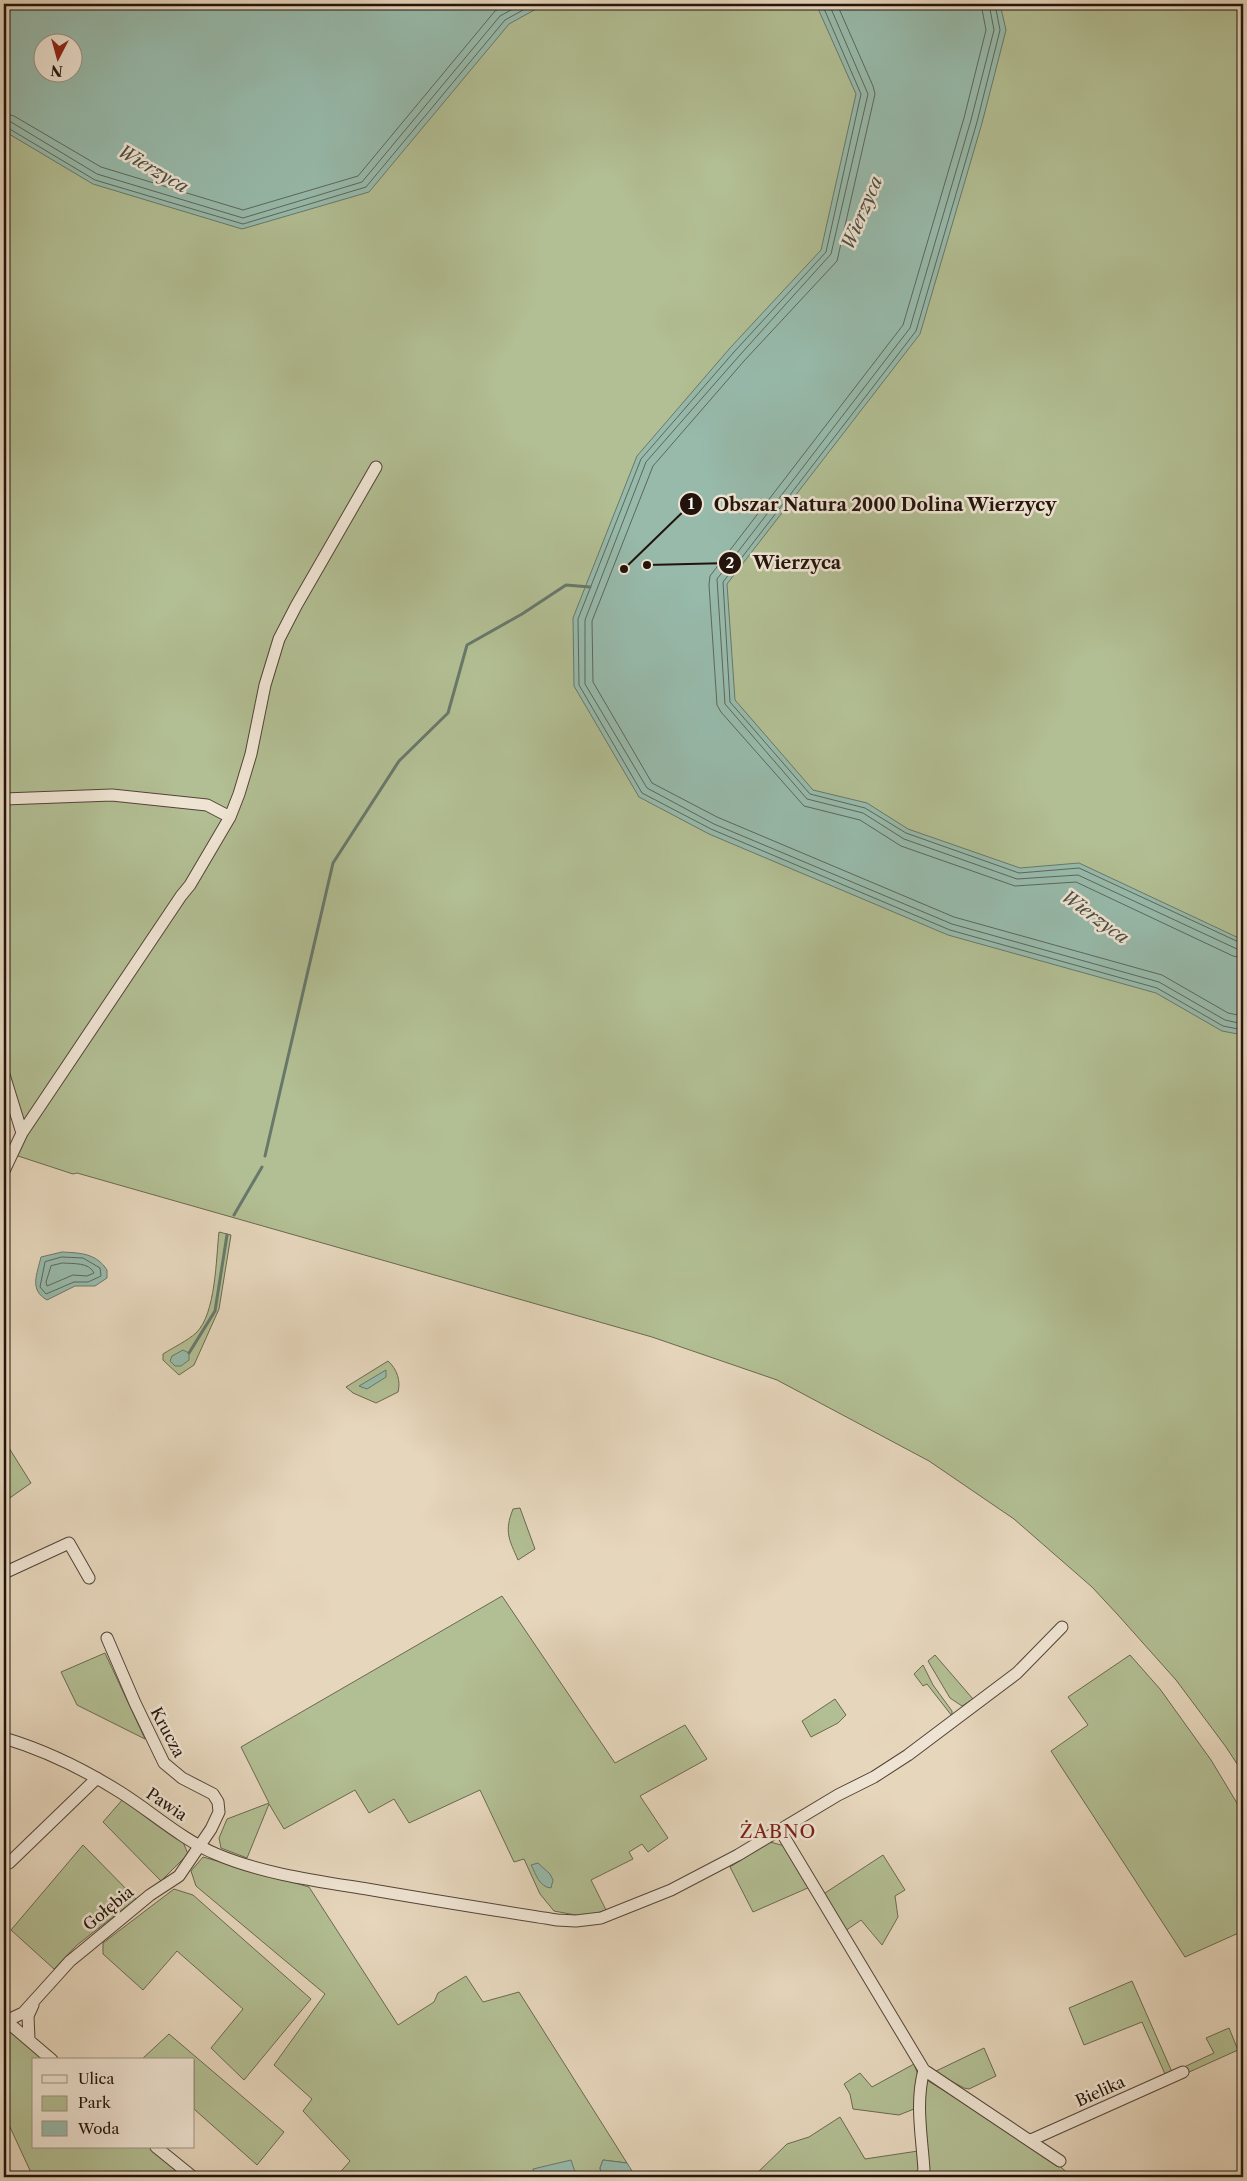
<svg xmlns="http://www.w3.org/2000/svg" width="1247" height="2181" viewBox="0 0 1247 2181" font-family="'Libre Caslon Text',serif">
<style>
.green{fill:#b2be93;stroke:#6a6950;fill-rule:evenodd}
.water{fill:#97baab;stroke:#68786b;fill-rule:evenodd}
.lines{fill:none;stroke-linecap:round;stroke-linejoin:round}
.shore{stroke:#5c675c;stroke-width:1}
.stream{stroke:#68786b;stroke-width:3}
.minor-casing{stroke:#534438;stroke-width:13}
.minor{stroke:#efe4d3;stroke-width:11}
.labels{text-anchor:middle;stroke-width:5;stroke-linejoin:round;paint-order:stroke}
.street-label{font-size:16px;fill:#22140c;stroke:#efe4d3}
.water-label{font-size:18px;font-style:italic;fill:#4b4e44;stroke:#efe4d3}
.quarter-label{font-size:19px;letter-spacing:1px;fill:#7a1f14;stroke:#efe4d3}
.leader{fill:none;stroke:#22140c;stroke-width:2}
.callout-dot{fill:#22140c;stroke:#efe4d3;stroke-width:2}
.mark-label{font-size:15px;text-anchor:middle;font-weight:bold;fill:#fff}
.callout-label{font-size:18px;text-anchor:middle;font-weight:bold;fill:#22140c;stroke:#efe4d3;stroke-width:5;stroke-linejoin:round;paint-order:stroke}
</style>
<rect width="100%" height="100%" fill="#e6d6bc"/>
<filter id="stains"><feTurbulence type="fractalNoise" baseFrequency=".004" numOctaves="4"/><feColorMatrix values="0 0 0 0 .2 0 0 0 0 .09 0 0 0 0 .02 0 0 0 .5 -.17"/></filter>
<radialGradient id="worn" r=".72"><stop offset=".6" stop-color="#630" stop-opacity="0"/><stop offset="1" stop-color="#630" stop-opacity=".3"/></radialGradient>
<!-- green -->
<path class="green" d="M 4,4 L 1243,4 L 1243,1773 L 1226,1747 L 1176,1680 L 1118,1615 L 1092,1587 L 1014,1519 L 929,1461 L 777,1380 L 652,1337 L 77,1173 L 73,1174 L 15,1155 L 22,1118 L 4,1065 ZM 42,42 L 72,42 L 72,72 L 42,72 Z
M 219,1232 L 231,1235 L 219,1309 L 194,1365 L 179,1375 L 163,1360 L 163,1354 C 174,1347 187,1341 196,1333 C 216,1314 216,1258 219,1232 Z
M 388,1361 C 397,1369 401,1381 398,1392 L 376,1403 L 353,1393 L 346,1387 Z
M 4,1440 L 31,1483 L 4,1502 Z
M 520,1508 L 535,1549 L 518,1560 C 509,1539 504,1532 513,1509 Z
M 502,1596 L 615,1763 L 685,1725 L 707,1759 L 640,1796 L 668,1838 L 648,1852 L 642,1844 L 629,1852 L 633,1859 L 591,1880 L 606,1910 L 586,1917 L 554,1911 L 540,1894 L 524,1859 L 514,1862 L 480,1790 L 409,1823 L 394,1799 L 369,1813 L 355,1790 L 284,1829 L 269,1804 L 247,1858 L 221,1848 L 219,1838 L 227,1819 L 269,1803 L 241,1747 Z
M 105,1653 L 145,1739 L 77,1705 L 61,1672 Z
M 935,1655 L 973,1699 L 962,1706 L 950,1698 L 928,1661 Z
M 1130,1655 L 1160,1689 L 1211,1760 L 1243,1813 L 1243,1931 L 1185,1957 L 1051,1751 L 1088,1725 L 1068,1697 Z
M 923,1665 L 933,1685 L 952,1711 L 952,1716 L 927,1684 L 923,1686 L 914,1674 Z
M 835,1699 L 846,1715 L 838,1723 L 811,1737 L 802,1721 Z
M 123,1799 L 183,1842 L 188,1854 L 161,1881 L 103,1822 Z
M 770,1842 L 785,1846 L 810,1887 L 753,1912 L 730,1867 Z
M 83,1845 L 136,1899 L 77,1945 L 54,1969 L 11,1930 Z
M 883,1855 L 905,1890 L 895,1896 L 898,1917 L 882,1945 L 861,1920 L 845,1931 L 822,1895 Z
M 203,1857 L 309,1887 L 398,2025 L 434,2002 L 438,1993 L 466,1976 L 483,2002 L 519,1992 L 627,2163 L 603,2160 L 600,2168 L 602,2177 L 336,2177 L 350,2161 L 303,2111 L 312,2099 L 274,2065 L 325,1994 L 196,1886 L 191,1871 Z
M 174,1889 L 193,1895 L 311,1999 L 244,2080 L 211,2048 L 243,2009 L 177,1951 L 143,1990 L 103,1954 L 103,1943 Z
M 1132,1981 L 1172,2072 L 1165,2074 L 1142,2022 L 1084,2045 L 1069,2008 Z
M 4,2026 L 44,2060 L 34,2060 L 34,2147 L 149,2147 L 185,2177 L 33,2177 L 4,2114 Z
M 1229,2028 L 1238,2050 L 1187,2073 L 1184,2067 L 1214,2053 L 1206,2038 Z
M 169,2034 L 284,2132 L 257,2165 L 194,2109 L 194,2060 L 141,2060 Z
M 984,2048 L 996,2076 L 969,2089 L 964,2088 L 934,2072 Z
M 914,2064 L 918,2075 L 914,2109 L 899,2115 L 853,2109 L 850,2094 L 844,2084 L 860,2073 L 872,2087 Z
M 925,2079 L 1043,2151 L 1072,2177 L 918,2177 L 918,2173 L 915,2177 L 753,2177 L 787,2144 L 809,2137 L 840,2117 L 865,2159 L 918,2151 Z"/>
<!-- water -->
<path class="water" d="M 4,4 L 545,4 L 509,24 L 369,192 L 242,229 L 93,184 L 4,131 ZM 72,42 L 72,72 L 42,72 L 42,42 Z
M 816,4 L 1000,4 L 1006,30 L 982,123 L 920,334 L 727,584 L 735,700 L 813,790 L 867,803 L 908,829 L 1020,868 L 1079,863 L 1243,940 L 1243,1035 L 1222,1031 L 1156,993 L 948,935 L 709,834 L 639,797 L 574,686 L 573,618 L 637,456 L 730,348 L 821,250 L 856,94 Z
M 62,1252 C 80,1253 96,1253 107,1270 L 107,1278 L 95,1286 L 75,1286 L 47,1300 C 29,1290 37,1274 41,1257 Z
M 183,1350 L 189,1353 L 189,1360 L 181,1366 L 175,1366 L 170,1361 L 172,1356 Z
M 386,1370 L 386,1377 L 367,1389 L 359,1386 Z
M 538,1863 L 550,1874 L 553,1880 L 551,1888 C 539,1887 536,1874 531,1865 Z
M 571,2160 L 576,2175 L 565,2177 L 535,2177 L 533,2169 Z
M 603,2160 L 627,2163 L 636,2177 L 602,2177 L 600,2168 Z"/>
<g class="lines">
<!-- shore -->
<path class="shore" d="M 822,4 L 861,94 L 826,252 L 734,352 L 641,459 L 578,619 L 579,685 L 642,793 L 711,829 L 950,930 L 1157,988 L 1223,1026 L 1243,1030
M 829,4 L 868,94 L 831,254 L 739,356 L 646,462 L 585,620 L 585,684 L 647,788 L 714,824 L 952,924 L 1159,982 L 1225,1020 L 1243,1024
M 837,4 L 873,86 L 875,94 L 837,261 L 744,361 L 653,466 L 592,621 L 593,682 L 652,783 L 717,817 L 954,917 L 1162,975 L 1228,1013 L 1243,1016
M 981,4 L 986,30 L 964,118 L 903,325 L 710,576 L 709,585 L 717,705 L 721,712 L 804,806 L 860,820 L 901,846 L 1015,886 L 1076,882 L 1233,956 L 1243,958
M 989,4 L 994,30 L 971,120 L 910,328 L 717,579 L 725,704 L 807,799 L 863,813 L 904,839 L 1017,879 L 1078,875 L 1237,949 L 1243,951
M 995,4 L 1000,30 L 977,122 L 916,331 L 723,582 L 730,702 L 810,794 L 865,808 L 906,833 L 1019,873 L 1079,868 L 1243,944
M 4,113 L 14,116 L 101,167 L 243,210 L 358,176 L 495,11 L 506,4
M 4,121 L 11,122 L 97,174 L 243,218 L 362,182 L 500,16 L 522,4
M 4,127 L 8,128 L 95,180 L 243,224 L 366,187 L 505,20 L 534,4
M 62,1257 L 83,1258 L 100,1268 L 101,1276 L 88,1282 L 74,1282 L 46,1294 L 40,1287 L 45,1262 Z
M 63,1263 C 73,1264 89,1262 94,1273 L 87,1276 L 73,1275 L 47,1286 L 46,1282 L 51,1266 Z"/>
<!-- stream -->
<path class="stream" d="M 265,1156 L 333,863 L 399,761 L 448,713 L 467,645 L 522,614 L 566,585 L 590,587
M 234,1215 L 262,1167
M 189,1353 L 215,1311 L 227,1235"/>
<!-- minor casing -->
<g class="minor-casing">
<path id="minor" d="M 4,799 L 112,795 L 207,805 L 230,817
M 4,1075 L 22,1133
M 4,1171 L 22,1133 L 181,896 L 190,885 L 230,817 L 239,794 L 251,754 L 265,685 L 279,639 L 296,606 L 376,467
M 4,1573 L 69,1543 L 89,1578
M 4,1738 C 44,1750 85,1770 120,1792 C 152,1812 181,1839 216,1854 C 263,1874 317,1881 367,1889 C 430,1900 494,1910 557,1920 L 576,1921 L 601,1918 L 671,1890 L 738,1855 L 838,1795 L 874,1777 L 908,1755 L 1017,1673 L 1062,1627
M 780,1830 L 924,2070 L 1060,2161
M 4,1858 L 9,1863 L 97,1778
M 4,2019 L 52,2060
M 6,2021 L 23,2013 L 70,1961 L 86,1948 L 150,1895 L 179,1876 L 211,1829 L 219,1812 L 218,1802 L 213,1794 L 182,1778 L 164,1763 L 135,1703 L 107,1638
M 29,2039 L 28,2016 L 33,2005
M 1031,2140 L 1183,2072
M 156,2147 L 193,2177
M 921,2177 L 924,2170 C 922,2137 915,2103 924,2070"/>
</g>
<!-- minor -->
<use href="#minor" class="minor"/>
</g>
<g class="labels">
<!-- street labels -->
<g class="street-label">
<text transform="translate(168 1732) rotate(62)" y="6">Krucza</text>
<text transform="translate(167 1804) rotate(34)" y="6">Pawia</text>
<text transform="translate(108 1908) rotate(-39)" y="6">Gołębia</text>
<text transform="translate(1100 2091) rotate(-24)" y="6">Bielika</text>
</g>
<!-- water labels -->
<g class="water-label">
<text transform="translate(153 169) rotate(30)" y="6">Wierzyca</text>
<text transform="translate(862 213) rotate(-67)" y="6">Wierzyca</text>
<text transform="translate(1095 917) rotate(36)" y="6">Wierzyca</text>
</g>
<!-- quarter labels -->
<g class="quarter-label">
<text x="778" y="1838">ŻABNO</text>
</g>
</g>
<!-- callouts -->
<path class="leader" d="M624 569L691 504M647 565L730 563"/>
<g class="callout-dot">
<circle cx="624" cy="569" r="5"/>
<circle cx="647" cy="565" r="5"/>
<circle cx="691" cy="504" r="12"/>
<circle cx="730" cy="563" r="12"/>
</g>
<g class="mark-label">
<text x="691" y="509">1</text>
<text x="730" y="568">2</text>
</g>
<g class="callout-label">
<text x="885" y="511">Obszar Natura 2000 Dolina Wierzycy</text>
<text x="797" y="569">Wierzyca</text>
</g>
<!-- margin -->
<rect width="1247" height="2181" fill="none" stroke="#e6d6bc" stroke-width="20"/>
<rect x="5" y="5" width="1237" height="2171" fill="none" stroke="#22140c" stroke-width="2.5"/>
<rect x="10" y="10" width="1227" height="2161" fill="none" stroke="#22140c"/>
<!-- legend -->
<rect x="32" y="2058" width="162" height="90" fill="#efe4d3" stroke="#9d9183"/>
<rect x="42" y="2075" width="25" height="8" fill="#efe4d3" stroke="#9d9183"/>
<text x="78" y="2084" font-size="15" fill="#22140c">Ulica</text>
<rect x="42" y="2096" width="25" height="15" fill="#b2be93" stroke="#9d9183"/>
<text x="78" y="2108" font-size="15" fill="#22140c">Park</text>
<rect x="42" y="2121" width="25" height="15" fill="#97baab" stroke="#9d9183"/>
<text x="78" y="2134" font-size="15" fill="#22140c">Woda</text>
<!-- north arrow -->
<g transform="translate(58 58) rotate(186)"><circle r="24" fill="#efe4d3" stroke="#9d9183"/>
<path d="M0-4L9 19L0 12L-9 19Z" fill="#8f2418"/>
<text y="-8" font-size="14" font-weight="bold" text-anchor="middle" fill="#22140c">N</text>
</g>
<rect width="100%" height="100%" filter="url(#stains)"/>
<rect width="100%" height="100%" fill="url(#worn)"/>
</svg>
